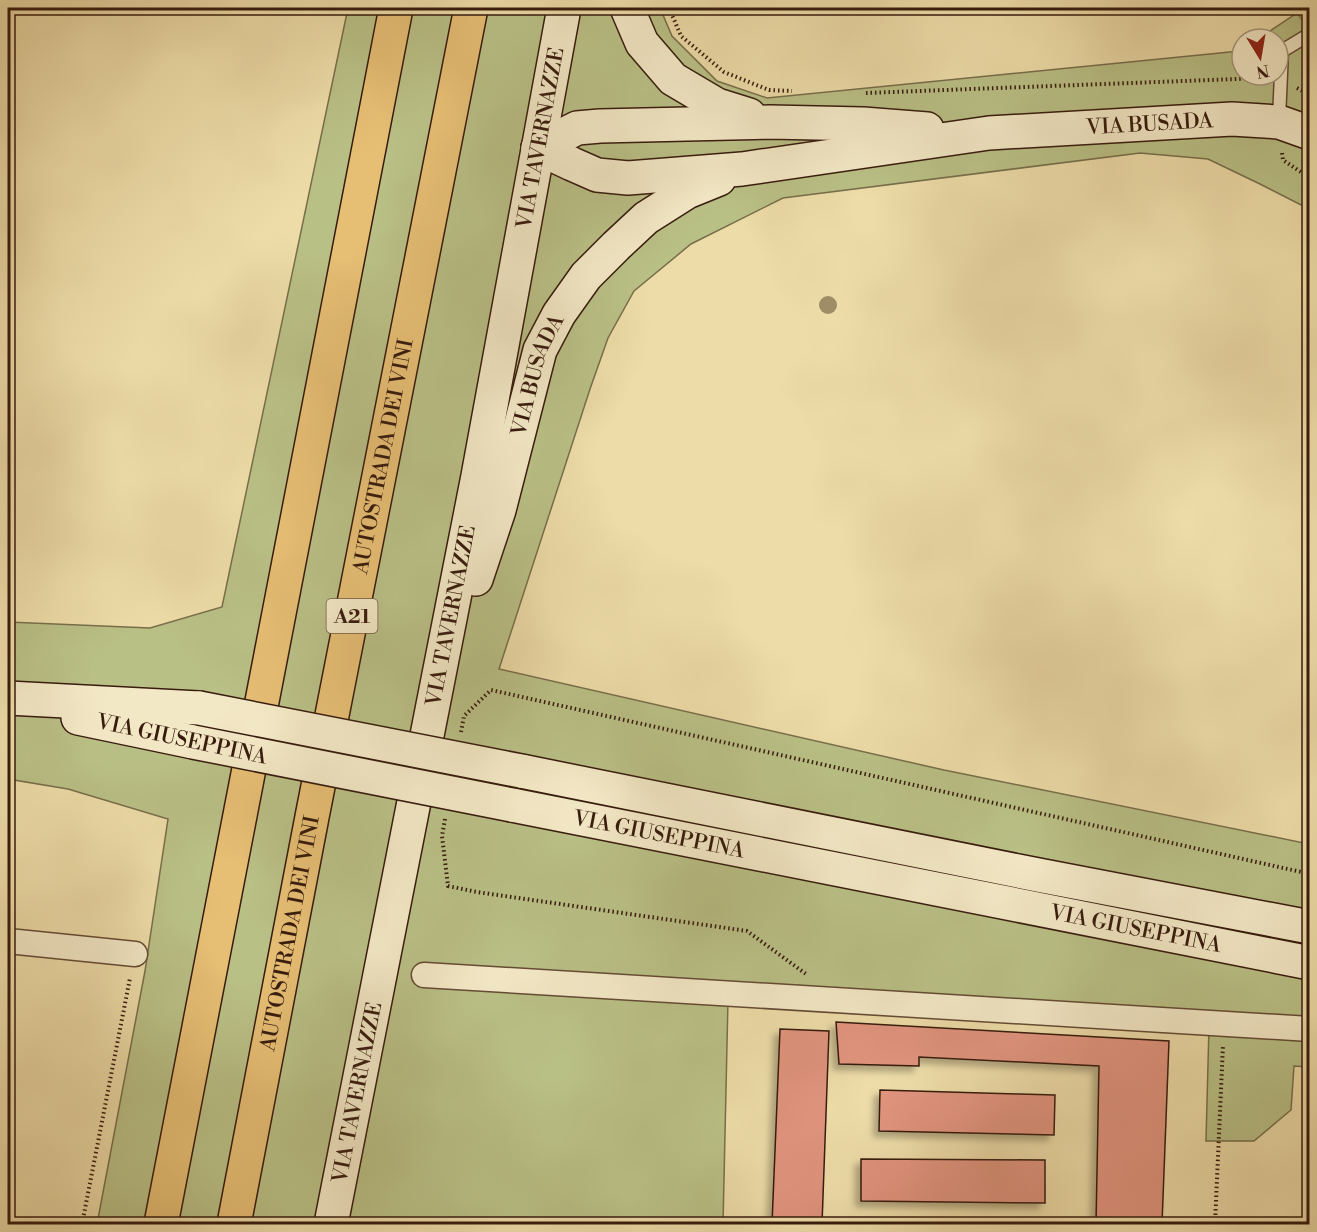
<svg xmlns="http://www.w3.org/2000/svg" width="1317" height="1232" viewBox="0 0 1317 1232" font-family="'Libre Bodoni',serif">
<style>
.green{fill:#b9c086;stroke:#786e4a;stroke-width:1.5}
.building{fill:#df937d;stroke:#371b0d;stroke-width:1.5;filter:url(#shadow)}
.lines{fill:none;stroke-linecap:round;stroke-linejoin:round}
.service-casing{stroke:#644b34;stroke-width:15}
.minor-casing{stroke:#644b34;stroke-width:27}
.secondary-casing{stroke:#371b0d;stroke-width:36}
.motorway-casing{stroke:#371b0d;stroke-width:36}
.path{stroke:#371b0d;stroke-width:4;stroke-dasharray:1.5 3;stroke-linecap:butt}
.service{stroke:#f3e8c6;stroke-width:12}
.minor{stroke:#f3e8c6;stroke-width:24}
.secondary{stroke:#f3e8c6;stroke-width:33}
.motorway{stroke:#e6be74;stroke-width:33}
.secondary-bridge-casing{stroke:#371b0d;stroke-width:36;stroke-linecap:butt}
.secondary-bridge{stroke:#f3e8c6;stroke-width:33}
.tree{fill:#9e8d67}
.labels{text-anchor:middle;stroke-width:6;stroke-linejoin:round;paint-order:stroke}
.shield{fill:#f3e8c6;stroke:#6f5844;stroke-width:1.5}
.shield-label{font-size:20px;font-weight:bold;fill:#371b0d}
.street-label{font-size:21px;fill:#371b0d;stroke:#f3e8c6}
</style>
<defs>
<filter id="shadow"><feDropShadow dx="-5.5" dy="5.5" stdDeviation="3" flood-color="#0004"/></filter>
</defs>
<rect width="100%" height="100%" fill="#eddca8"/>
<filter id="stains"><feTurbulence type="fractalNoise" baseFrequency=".00333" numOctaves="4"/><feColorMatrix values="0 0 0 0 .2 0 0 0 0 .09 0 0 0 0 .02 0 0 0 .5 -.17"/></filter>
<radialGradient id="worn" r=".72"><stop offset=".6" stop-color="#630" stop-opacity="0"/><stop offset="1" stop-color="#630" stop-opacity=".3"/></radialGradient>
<!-- green -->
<path class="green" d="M 348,8 L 660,8 L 672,36 L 717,81 L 767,98 L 1240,51 L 1242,50 L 1242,75 L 1278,75 L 1278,39 L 1258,39 L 1297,13 L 1309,29 L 1309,209 L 1260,184 L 1208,159 L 1140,153 L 783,198 L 691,244 L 634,291 L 608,338 L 590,389 L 499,669 L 944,770 L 1309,844 L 1309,1067 L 1294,1066 L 1291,1110 L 1254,1141 L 1206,1141 L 1209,1026 L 728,1000 L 723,1224 L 97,1224 L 145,971 L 168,819 L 68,789 L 8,779 L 8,622 L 150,628 L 222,607 Z"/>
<!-- building -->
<path class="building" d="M 836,1022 L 1169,1041 L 1162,1224 L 1096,1224 L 1099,1066 L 919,1057 L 919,1066 L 839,1064 Z
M 780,1029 L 829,1031 L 822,1224 L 772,1224 Z
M 880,1090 L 1055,1095 L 1054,1135 L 879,1131 Z
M 861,1159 L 1045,1160 L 1045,1203 L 861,1201 Z"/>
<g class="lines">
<!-- service casing -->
<g class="service-casing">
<path id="service" d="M 1279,119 L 1282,51 L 1310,34"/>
</g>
<!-- minor casing -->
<g class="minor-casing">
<path id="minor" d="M 8,941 L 135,954
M 424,975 L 1310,1029"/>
</g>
<!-- secondary casing -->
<g class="secondary-casing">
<g id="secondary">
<path d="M 627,8 L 642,43 L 673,79 L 717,105 L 749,115"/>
<path id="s1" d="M 538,148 L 572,164 L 597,175 L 628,178 L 742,169 L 989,133 L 1232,119 L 1279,122 L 1310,133"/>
<path d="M 538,148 L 577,128 L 600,126 L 770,122 L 863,124 L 927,129"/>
<path id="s2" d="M 476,579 L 499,510 L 540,350 L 559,314 L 586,276 L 616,246 L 646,218 L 687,192 L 719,179"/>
<path d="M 8,698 L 199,708"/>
<path d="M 78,718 L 193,742"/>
<path d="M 521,771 L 1038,875 L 1310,927"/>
<path id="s3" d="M 512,805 L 1310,963"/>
<path id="s4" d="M 331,1224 L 478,476 L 564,8"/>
</g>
</g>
<!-- motorway casing -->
<g class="motorway-casing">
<g id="motorway">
<path d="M 161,1224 L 396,8"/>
<path id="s5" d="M 234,1224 L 312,817 L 471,8"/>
</g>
</g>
<!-- path -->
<path class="path" d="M 669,8 L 681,36 L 724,72 L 769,90 L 792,91
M 1297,88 L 1310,95
M 866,93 L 1263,78
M 1282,153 L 1283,160 L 1310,178
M 461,732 L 464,716 L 491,690 L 1310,874
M 445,819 L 442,836 L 448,886 L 477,892 L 747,931 L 806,974
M 82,1224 L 130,978
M 1215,1224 L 1223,1045"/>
<!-- service -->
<use href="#service" class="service"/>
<!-- minor -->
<use href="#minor" class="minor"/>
<!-- secondary -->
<use href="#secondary" class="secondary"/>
<!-- motorway -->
<use href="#motorway" class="motorway"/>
<!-- secondary-bridge casing -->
<g class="secondary-bridge-casing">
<path id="secondary-bridge" d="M 199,708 L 521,771
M 193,742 L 512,805"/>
</g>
<!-- secondary-bridge -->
<use href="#secondary-bridge" class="secondary-bridge"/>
</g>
<!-- trees -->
<circle class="tree" cx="828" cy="305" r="9"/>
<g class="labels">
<!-- shield labels -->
<rect class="shield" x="326.5" y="599" width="51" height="34" rx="4.5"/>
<g class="shield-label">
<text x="352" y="623">A21</text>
</g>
<!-- street labels -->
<g class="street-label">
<text dy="7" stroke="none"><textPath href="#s1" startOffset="621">VIA BUSADA</textPath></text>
<text dy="7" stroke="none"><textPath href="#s4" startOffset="1106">VIA TAVERNAZZE</textPath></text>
<text dy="7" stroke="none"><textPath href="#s2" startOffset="213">VIA BUSADA</textPath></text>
<text dy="7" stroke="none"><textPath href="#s5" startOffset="782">AUTOSTRADA DEI VINI</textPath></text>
<text dy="7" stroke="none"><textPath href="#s4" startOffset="620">VIA TAVERNAZZE</textPath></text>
<text transform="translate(182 739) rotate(12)" y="7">VIA GIUSEPPINA</text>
<text dy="7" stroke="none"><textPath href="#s3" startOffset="150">VIA GIUSEPPINA</textPath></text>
<text dy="7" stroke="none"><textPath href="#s3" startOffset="636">VIA GIUSEPPINA</textPath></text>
<text dy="7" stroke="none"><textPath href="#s5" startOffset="296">AUTOSTRADA DEI VINI</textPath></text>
<text dy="7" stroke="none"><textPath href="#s4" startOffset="134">VIA TAVERNAZZE</textPath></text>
</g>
</g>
<!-- margin -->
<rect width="1317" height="1232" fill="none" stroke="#eddca8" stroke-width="30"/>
<rect x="9" y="9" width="1299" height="1214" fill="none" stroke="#371b0d" stroke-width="3"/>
<rect x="15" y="15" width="1287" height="1202" fill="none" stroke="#371b0d" stroke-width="1.5"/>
<!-- north arrow -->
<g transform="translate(1260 57) rotate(169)"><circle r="28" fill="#f3e8c6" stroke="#a8967c" stroke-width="1.5"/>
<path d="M0-4.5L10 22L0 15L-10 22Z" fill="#8f2418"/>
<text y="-9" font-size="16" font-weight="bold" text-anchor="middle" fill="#371b0d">N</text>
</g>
<rect width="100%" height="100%" filter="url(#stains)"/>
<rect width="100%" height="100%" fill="url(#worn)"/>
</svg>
